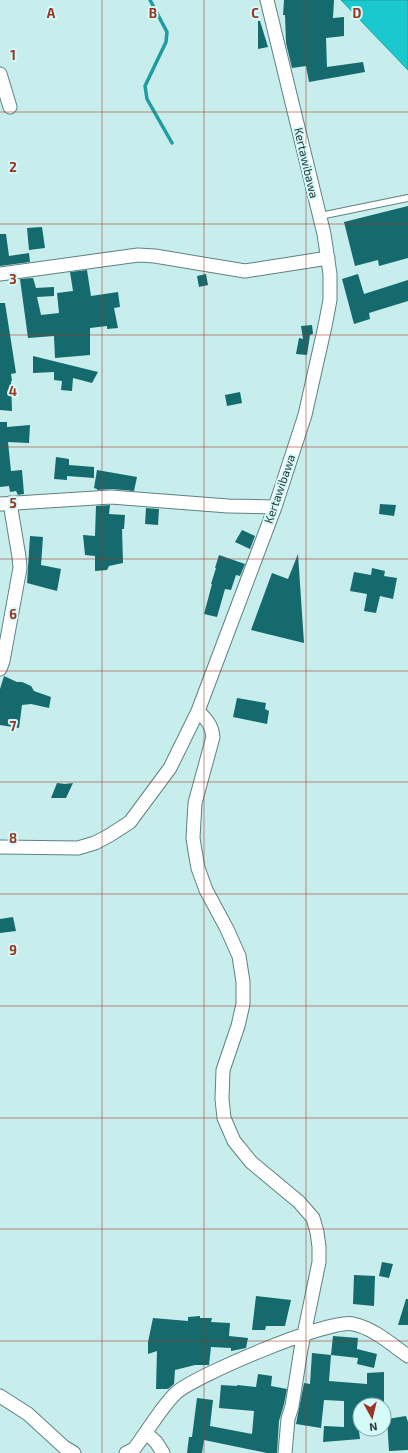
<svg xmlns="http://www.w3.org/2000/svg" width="408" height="1453" viewBox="0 0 408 1453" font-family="'Exo 2',sans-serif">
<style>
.water{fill:#19c9cd;stroke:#1d9da0}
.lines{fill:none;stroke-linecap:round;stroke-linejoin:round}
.stream{stroke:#1d9da0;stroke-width:3.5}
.building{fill:#146a6c}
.lane-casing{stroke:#5f8181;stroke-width:8}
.street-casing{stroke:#5f8181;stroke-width:15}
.lane{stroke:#fff;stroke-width:6}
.street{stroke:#fff;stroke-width:13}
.grid{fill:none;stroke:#9c3320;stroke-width:1;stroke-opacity:0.55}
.labels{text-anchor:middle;stroke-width:4;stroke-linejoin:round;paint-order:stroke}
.street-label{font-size:12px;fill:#273536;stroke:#d5fafa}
.grid-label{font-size:13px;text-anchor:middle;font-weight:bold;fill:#9c3320;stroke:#d5fafa;stroke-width:4;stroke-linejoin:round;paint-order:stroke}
</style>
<rect width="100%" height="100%" fill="#c8eded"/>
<!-- water -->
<path class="water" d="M 341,0 L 408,0 L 408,70 Z"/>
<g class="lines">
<!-- stream -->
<path class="stream" d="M 150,0 L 167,32 L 166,42 L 145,86 L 147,99 L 172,143"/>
</g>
<!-- building -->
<path class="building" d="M 284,0 L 334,0 L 333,18 L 344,17 L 344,36 L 326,38 L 327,67 L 363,62 L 365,72 L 309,82 L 306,66 L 292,68 L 286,43 L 285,15 L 283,15 Z
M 258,21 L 260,21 L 268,47 L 258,49 Z
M 408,206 L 408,258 L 379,266 L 378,260 L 355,266 L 344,222 Z
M 42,227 L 45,248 L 29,250 L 27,228 Z
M 0,234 L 6,234 L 9,256 L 29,253 L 30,262 L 0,266 Z
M 87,270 L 91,296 L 118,292 L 120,307 L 114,308 L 118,328 L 107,329 L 107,326 L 90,328 L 90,355 L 55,358 L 54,336 L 28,338 L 20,279 L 33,278 L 36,288 L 54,287 L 54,296 L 37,297 L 41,315 L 59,313 L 57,293 L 73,291 L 70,272 Z
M 206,274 L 208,285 L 199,287 L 197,276 Z
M 358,274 L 364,294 L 408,280 L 408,301 L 369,313 L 370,319 L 354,324 L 342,279 Z
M 0,303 L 5,303 L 16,373 L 11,374 L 12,381 L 11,381 L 12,411 L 0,410 Z
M 312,325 L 313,334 L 310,335 L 307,355 L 296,354 L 299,338 L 303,339 L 301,326 Z
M 33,356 L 98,372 L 92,383 L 73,378 L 72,391 L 61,390 L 62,381 L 54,380 L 54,372 L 33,373 Z
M 240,392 L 242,403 L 227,406 L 225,395 Z
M 0,422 L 7,422 L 7,427 L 30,425 L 29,443 L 8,442 L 11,471 L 22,470 L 24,494 L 18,495 L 16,491 L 10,492 L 9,486 L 0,487 Z
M 56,457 L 69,459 L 69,465 L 94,467 L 94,478 L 67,476 L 67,480 L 54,479 Z
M 97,470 L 137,477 L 134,491 L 112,489 L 97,490 L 97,489 L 94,488 Z
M 380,504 L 396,505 L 394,516 L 379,514 Z
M 110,505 L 109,514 L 125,515 L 124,529 L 122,529 L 123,563 L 109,566 L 107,570 L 95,571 L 95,556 L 85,555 L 83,535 L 95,536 L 96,506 Z
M 146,508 L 159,509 L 158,525 L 145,524 Z
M 242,530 L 255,536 L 250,549 L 235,542 Z
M 30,536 L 43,537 L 41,565 L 61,569 L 57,591 L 27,583 Z
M 298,554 L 304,643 L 251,630 L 272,573 L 288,579 Z
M 219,555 L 245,564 L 240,576 L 236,575 L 231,590 L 225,589 L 217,617 L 204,614 L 212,584 L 211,584 L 216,568 L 215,568 Z
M 372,568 L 385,571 L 384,576 L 397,578 L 393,599 L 380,596 L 376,613 L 364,611 L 367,594 L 350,591 L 354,572 L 371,575 Z
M 4,676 L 17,682 L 22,682 L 31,686 L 34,691 L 51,697 L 49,708 L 31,704 L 22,705 L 19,728 L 0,725 L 0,689 Z
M 237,698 L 266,703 L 265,709 L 269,711 L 267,724 L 233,717 Z
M 57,783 L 65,784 L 73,783 L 66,798 L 51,798 Z
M 13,917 L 16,931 L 0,933 L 0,919 Z
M 382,1262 L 393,1264 L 389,1278 L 379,1276 Z
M 354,1275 L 375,1276 L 374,1306 L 353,1304 Z
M 256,1296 L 291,1300 L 285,1326 L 266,1326 L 265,1330 L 252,1330 Z
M 406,1299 L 408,1299 L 408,1325 L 398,1325 Z
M 200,1316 L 200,1318 L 212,1318 L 211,1322 L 230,1323 L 229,1336 L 248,1338 L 246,1348 L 231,1351 L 231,1348 L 211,1347 L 209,1365 L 195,1365 L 175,1370 L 174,1384 L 168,1389 L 156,1389 L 157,1351 L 148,1354 L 148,1342 L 153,1318 L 188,1321 L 188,1317 Z
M 333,1336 L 358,1338 L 357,1349 L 377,1354 L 374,1368 L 357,1364 L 358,1358 L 331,1355 Z
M 312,1353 L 331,1355 L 329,1381 L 367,1384 L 367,1373 L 384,1372 L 384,1404 L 356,1406 L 360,1439 L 323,1442 L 324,1426 L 344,1427 L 344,1401 L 324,1400 L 321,1428 L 296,1424 L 304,1383 L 310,1384 Z
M 258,1374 L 272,1376 L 271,1386 L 287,1389 L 284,1404 L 279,1421 L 277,1453 L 267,1453 L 204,1440 L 202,1453 L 187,1453 L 189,1437 L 192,1437 L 197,1398 L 213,1400 L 210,1426 L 252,1434 L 254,1411 L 219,1408 L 221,1385 L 237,1386 L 237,1385 L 256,1387 Z
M 406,1416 L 408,1422 L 408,1450 L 389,1451 L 387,1419 Z"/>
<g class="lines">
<!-- lane casing -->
<g class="lane-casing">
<path id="lane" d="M 320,216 L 408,198"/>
</g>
<!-- street casing -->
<g class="street-casing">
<path id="street" d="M 0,74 L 10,107
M 0,274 L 138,255 L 155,256 L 245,271 L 328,258
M 0,504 L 111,497 L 228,506 L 275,507
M 0,669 L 3,661 L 20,568 L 19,557 L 10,503
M 198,711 C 206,719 212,725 213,737 L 195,803 L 193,838 L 195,851 L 198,868 L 206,890 L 227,929 L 239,956 L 243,982 L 243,1004 L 238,1026 L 223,1070 L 222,1099 L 224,1118 L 234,1141 L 251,1162 L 299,1202 L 313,1218 L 317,1232 L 319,1247 L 319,1262 L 301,1349 L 292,1406 L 288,1419 L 285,1453
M 0,847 L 78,848 L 95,843 L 110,835 L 130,822 L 170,768 L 198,711 L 275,507 L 305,415 L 325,326 L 330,300 L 330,274 L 324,234 L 267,0
M 0,1396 L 28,1414 L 64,1447 L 74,1453
M 146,1433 L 156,1442 L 163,1453
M 126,1453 L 134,1449 C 147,1432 162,1406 176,1393 C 194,1376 331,1318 353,1324 C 373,1328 391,1344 408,1356"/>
</g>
<!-- lane -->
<use href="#lane" class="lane"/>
<!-- street -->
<use href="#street" class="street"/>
</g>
<!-- grid -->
<path class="grid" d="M 102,0 L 102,1453M 204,0 L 204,1453M 306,0 L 306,1453M 0,112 L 408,112M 0,224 L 408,224M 0,335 L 408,335M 0,447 L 408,447M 0,559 L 408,559M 0,671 L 408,671M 0,782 L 408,782M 0,894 L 408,894M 0,1006 L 408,1006M 0,1118 L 408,1118M 0,1229 L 408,1229M 0,1341 L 408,1341"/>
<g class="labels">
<!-- street labels -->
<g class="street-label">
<text transform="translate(306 163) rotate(77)" y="4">Kertawibawa</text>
<text transform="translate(280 489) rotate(-71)" y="4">Kertawibawa</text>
</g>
</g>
<g class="grid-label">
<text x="51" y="18">A</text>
<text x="153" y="18">B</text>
<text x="255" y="18">C</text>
<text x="357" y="18">D</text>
<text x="13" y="60">1</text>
<text x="13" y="172">2</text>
<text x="13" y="284">3</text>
<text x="13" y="396">4</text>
<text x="13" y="508">5</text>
<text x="13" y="619">6</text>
<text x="13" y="731">7</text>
<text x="13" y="843">8</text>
<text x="13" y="955">9</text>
</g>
<!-- north arrow -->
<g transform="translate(372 1417) rotate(172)"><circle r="19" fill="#d5fafa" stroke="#8fabac"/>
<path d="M0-3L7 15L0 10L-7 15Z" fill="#9c3320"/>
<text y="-6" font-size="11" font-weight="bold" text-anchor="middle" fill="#273536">N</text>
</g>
</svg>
